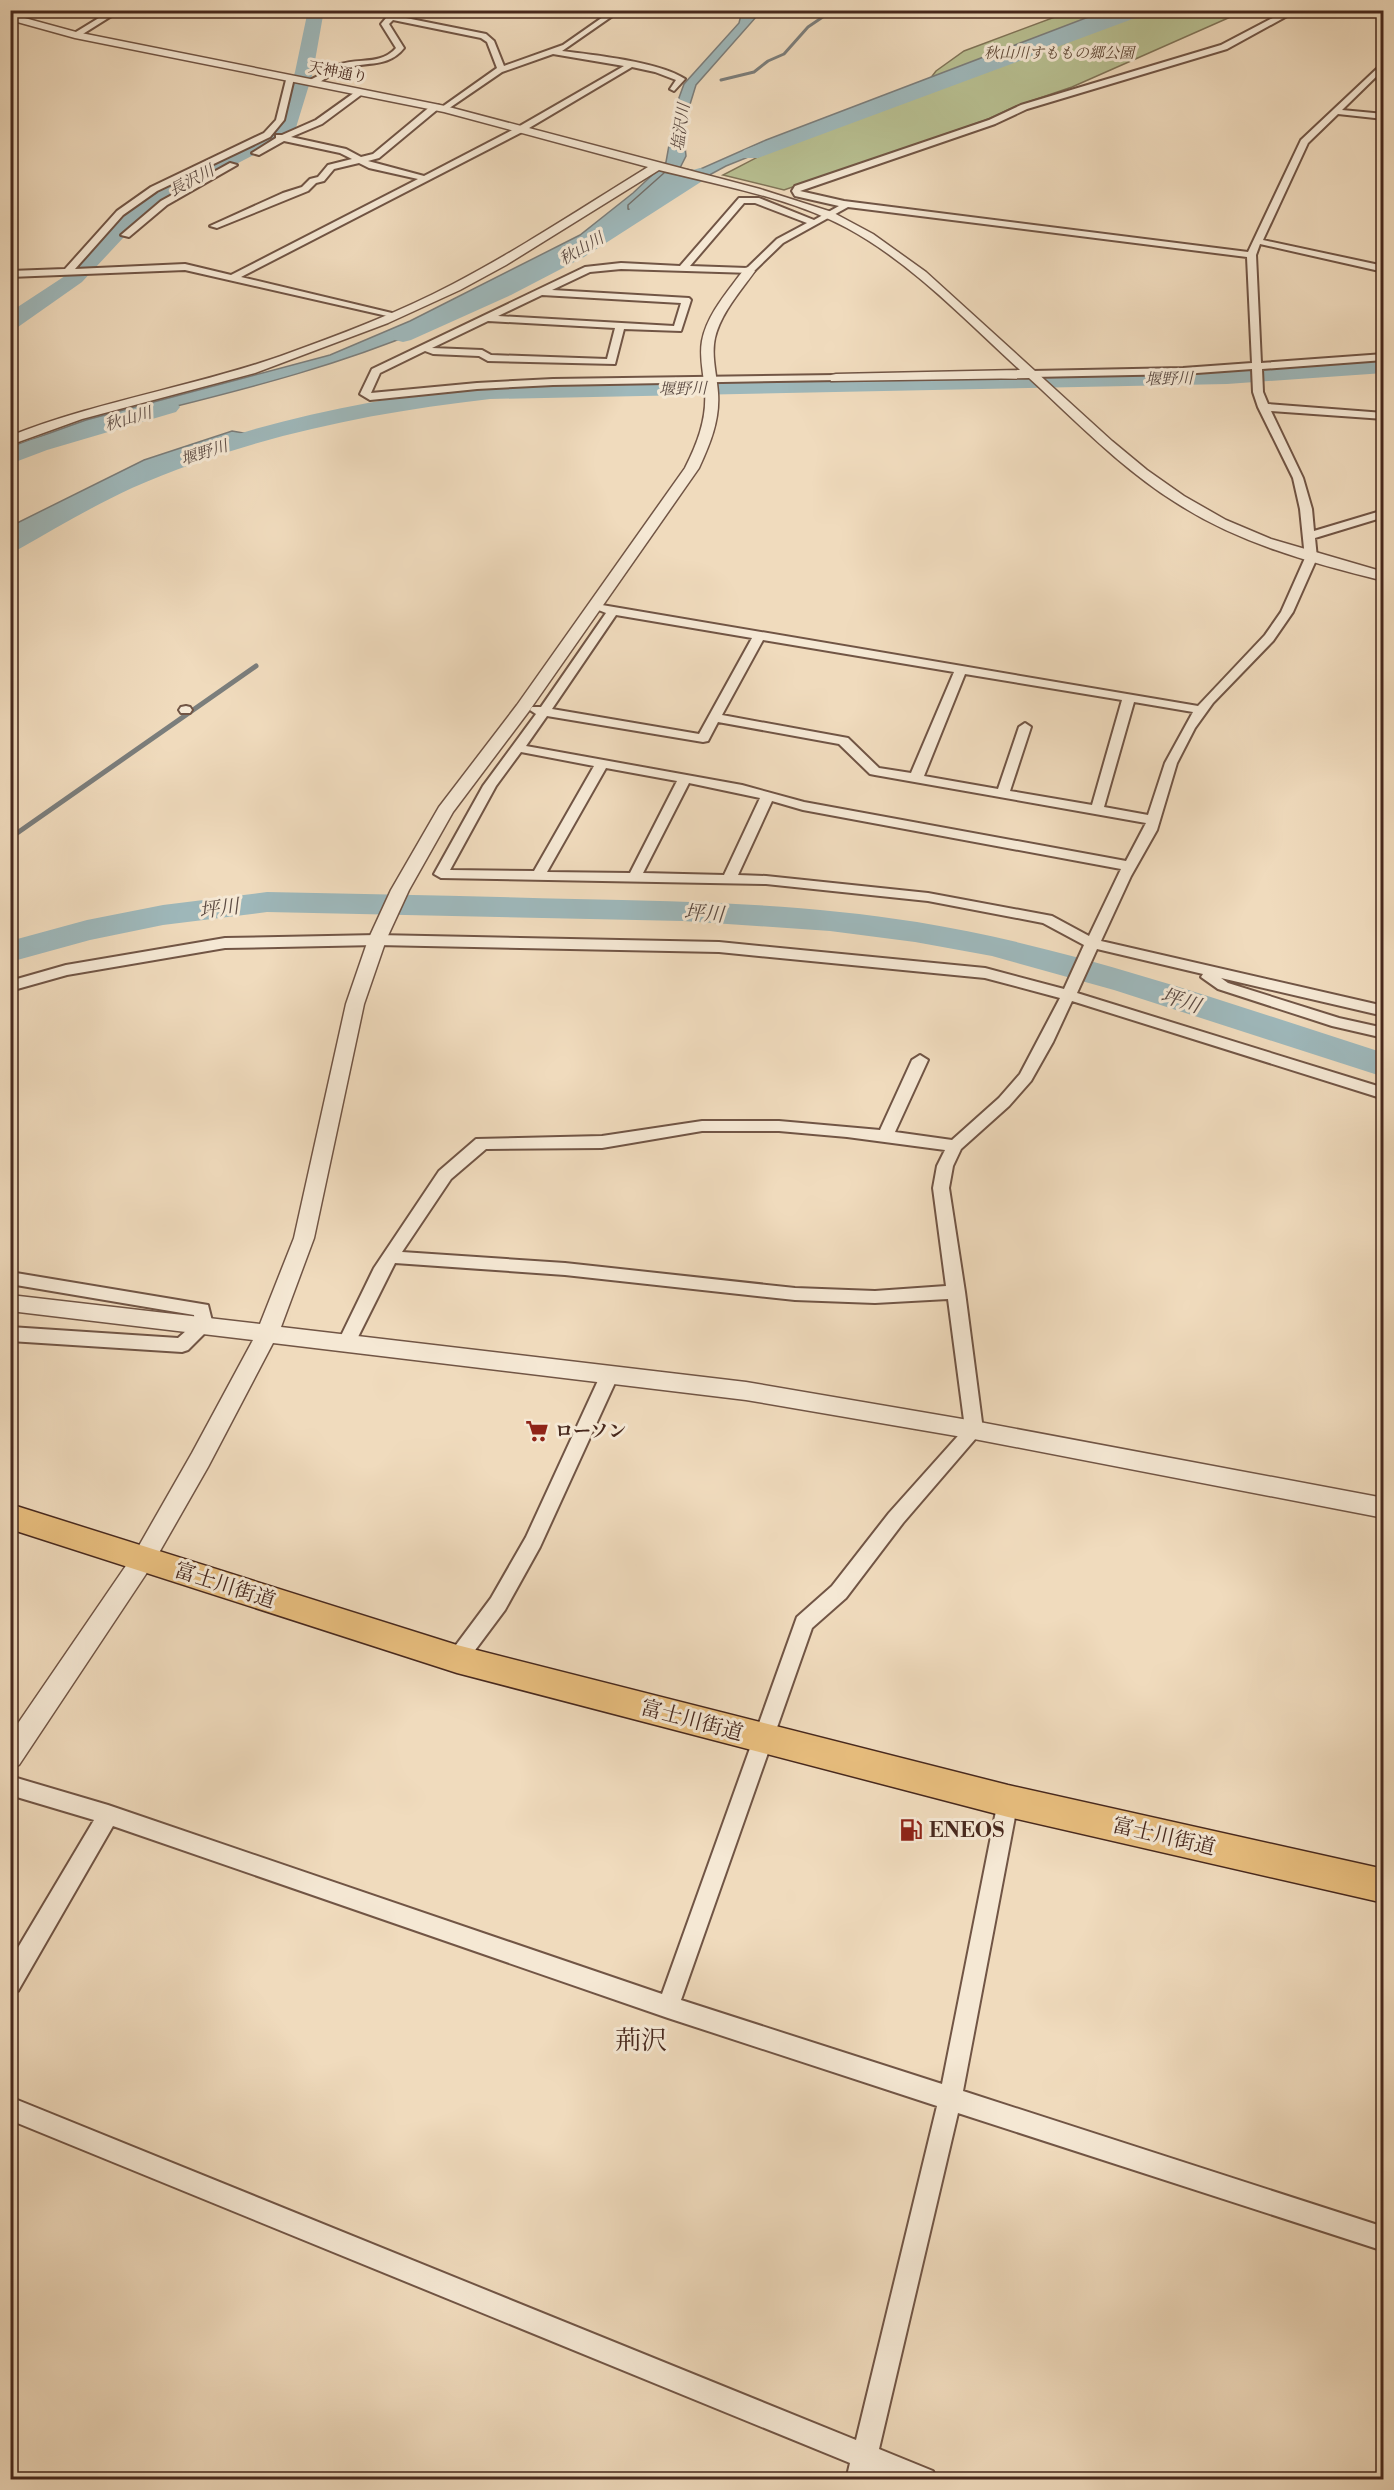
<svg xmlns="http://www.w3.org/2000/svg" width="1394" height="2490" viewBox="0 0 1394 2490" font-family="'Libre Bodoni','Noto Serif JP',serif">
<style>
.green{fill:#b8c092;stroke:#807458;stroke-width:1.5}
.water{fill:#9eb8bb;stroke:#7b7e7c;stroke-width:1.5}
.lines{fill:none;stroke-linecap:round;stroke-linejoin:round}
.shore{stroke:#72706c;stroke-width:1.5}
.stream-far1{stroke:#7b7e7c;stroke-width:3}
.stream{stroke:#7b7e7c;stroke-width:5}
.river{fill:#9eb8bb;fill-rule:evenodd}
.minor-casing{stroke:#715545;stroke-width:4}
.tertiary-casing{stroke:#715545;stroke-width:3}
.primary-casing{stroke:#47281d;stroke-width:3}
.minor{fill:#f5e8d4;fill-rule:evenodd}
.tertiary{fill:#f5e8d4;fill-rule:evenodd}
.primary{fill:#e8be7e;fill-rule:evenodd}
.labels{text-anchor:middle;stroke-width:6;stroke-linejoin:round;paint-order:stroke}
.far-park-label{font-size:15px;font-style:italic;fill:#5e4634;stroke:#f5e8d4}
.far-street-label{font-size:15px;fill:#47281d;stroke:#f5e8d4}
.far-water-label{font-size:16px;font-style:italic;fill:#5d4c44;stroke:#f5e8d4}
.poi-label{font-size:18px;font-weight:bold;fill:#47281d;stroke:#f5e8d4;text-anchor:start}
.water-label{font-size:20px;font-style:italic;fill:#5d4c44;stroke:#f5e8d4}
.near-street-label{font-size:21px;fill:#47281d;stroke:#f5e8d4}
.near-poi-label{font-size:21px;font-weight:bold;fill:#47281d;stroke:#f5e8d4;text-anchor:start}
.near-quarter-label{font-size:26px;fill:#47281d;stroke:#f5e8d4}
</style>
<rect width="100%" height="100%" fill="#f0dbbd"/>
<filter id="stains"><feTurbulence type="fractalNoise" baseFrequency=".00333" numOctaves="4"/><feColorMatrix values="0 0 0 0 .2 0 0 0 0 .09 0 0 0 0 .02 0 0 0 .5 -.17"/></filter>
<radialGradient id="worn" r=".72"><stop offset=".6" stop-color="#630" stop-opacity="0"/><stop offset="1" stop-color="#630" stop-opacity=".3"/></radialGradient>
<!-- green -->
<path class="green" d="M 1071,11 L 1244,11 L 1072,87 L 1016,106 L 986,120 L 784,190 L 723,175 L 779,146 L 916,97 L 936,71 L 964,51 Z"/>
<!-- water -->
<path class="water" d="M 742,11 L 758,11 L 757,16 L 696,85 L 687,114 L 684,136 L 686,156 L 680,168 L 696,171 L 766,140 L 1104,11 L 1131,11 L 848,117 L 726,166 L 422,330 C 341,364 257,386 173,407 C 118,421 63,434 11,455 L 11,447 L 86,420 L 330,355 L 410,321 L 580,235 L 633,193 L 666,162 L 676,106 L 684,84 L 739,23 Z
M 232,431 L 249,434 L 171,460 L 119,481 L 11,536 L 11,526 L 144,460 Z
M 77,928 L 75,936 L 11,956 L 11,948 Z"/>
<g class="lines">
<!-- shore -->
<path class="shore" d="M 664,173 L 628,205 L 628,209 L 631,210 L 685,178"/>
<!-- stream-far1 -->
<path class="stream-far1" d="M 721,80 L 754,72 L 768,61 L 784,54 L 808,27 L 833,10"/>
<!-- stream -->
<path class="stream" d="M 10,838 L 256,666"/>
<!-- river -->
<path class="river" d="M 308,10 L 324,10 L 313,72 L 294,134 L 159,204 L 137,223 L 82,282 L 18,327 L 10,328 L 10,312 L 68,274 L 123,215 L 145,196 L 278,127 L 295,72 Z
M 1123,10 L 1148,10 L 1146,14 L 758,158 L 744,158 L 741,154 L 744,150 Z
M 700,168 L 707,170 L 710,174 L 707,178 L 584,257 L 511,295 L 411,340 L 403,342 L 395,340 L 392,335 L 395,330 C 463,301 531,272 595,234 C 625,216 667,176 700,168 Z
M 1384,359 L 1384,373 L 1227,384 L 490,399 C 366,413 246,438 132,488 C 93,506 56,528 19,549 L 10,552 L 10,533 C 164,443 315,405 490,385 L 1227,370 Z
M 168,400 L 176,402 L 180,407 L 176,412 L 47,450 L 10,464 L 10,448 L 31,440 Z
M 267,892 C 370,894 472,896 575,899 C 689,901 804,904 917,922 C 1076,948 1230,1004 1384,1053 L 1384,1077 L 1114,990 L 992,956 L 915,942 L 830,931 L 683,921 L 267,912 L 163,925 L 90,940 L 10,962 L 10,941 L 87,920 L 163,905 Z"/>
<!-- minor casing -->
<g class="minor-casing">
<path id="minor" d="M 112,10 L 121,10 L 78,37 L 71,35 Z
M 393,10 L 400,10 L 396,16 L 486,34 L 494,41 L 504,66 L 563,45 L 613,10 L 621,10 L 562,51 C 594,55 660,62 685,79 L 674,91 L 670,89 L 676,80 L 655,72 L 632,67 L 524,131 L 241,277 L 396,314 L 396,318 L 185,270 L 10,277 L 10,271 L 65,269 L 117,211 L 151,187 L 264,133 L 276,120 L 287,76 L 294,78 L 284,120 L 270,137 L 157,191 L 123,215 L 75,269 L 185,264 L 231,275 L 418,179 L 369,168 L 359,163 L 334,169 L 324,181 L 316,183 L 308,191 L 217,228 L 210,226 L 283,193 L 302,187 L 310,179 L 318,177 L 328,165 L 352,159 L 340,153 L 284,141 L 259,155 L 252,153 L 276,138 L 276,135 L 282,135 L 316,120 L 358,90 L 365,92 L 322,124 L 291,137 L 346,149 L 361,157 L 373,154 L 432,105 L 438,105 L 438,109 L 379,158 L 368,161 L 424,176 L 518,127 L 624,66 L 553,54 L 502,72 L 445,111 L 441,109 L 442,107 L 497,68 L 487,42 L 481,38 L 393,20 L 389,24 L 404,48 C 388,68 368,61 346,68 C 335,71 326,79 316,84 L 310,84 L 310,80 C 321,75 330,68 341,64 C 360,58 381,65 396,48 L 381,24 Z
M 1288,10 L 1298,10 L 1227,49 L 1027,109 L 995,124 L 800,191 L 844,201 L 1248,252 L 1301,140 L 1384,62 L 1384,69 L 1342,110 L 1384,114 L 1384,119 L 1338,114 L 1308,143 L 1263,240 L 1384,266 L 1384,272 L 1260,244 L 1256,255 L 1261,363 L 1384,354 L 1384,360 L 1262,369 L 1263,392 L 1268,404 L 1384,413 L 1384,419 L 1271,411 L 1303,478 L 1312,509 L 1314,531 L 1384,510 L 1384,517 L 1315,538 L 1317,558 L 1293,612 L 1273,641 L 1213,703 L 1195,728 L 1177,763 L 1157,830 L 1131,876 L 1101,941 L 1384,1006 L 1384,1016 L 1221,978 L 1228,983 L 1339,1018 L 1384,1028 L 1384,1038 L 1332,1026 L 1218,989 L 1201,977 L 1203,974 L 1097,949 L 1077,993 L 1384,1088 L 1384,1099 L 1072,1001 L 1053,1042 L 1031,1081 L 1009,1106 L 961,1149 L 953,1166 L 949,1188 L 965,1292 L 983,1430 L 903,1523 L 846,1598 L 812,1628 L 681,2000 L 942,2084 L 998,1801 L 1001,1794 L 1008,1791 L 1015,1794 L 1018,1801 L 963,2091 L 1384,2227 L 1384,2251 L 958,2113 L 879,2449 L 933,2471 L 937,2480 L 891,2480 L 874,2472 L 872,2480 L 846,2480 L 850,2463 L 10,2120 L 10,2097 L 856,2440 L 937,2106 L 668,2018 L 113,1826 L 18,1991 L 10,1994 L 10,1961 L 94,1820 L 10,1795 L 10,1776 L 108,1805 L 662,1994 L 797,1617 L 832,1586 L 889,1513 L 965,1428 L 948,1299 L 875,1303 L 795,1300 L 565,1275 L 395,1263 L 353,1347 L 347,1349 L 341,1347 L 338,1342 L 374,1268 L 439,1171 L 476,1139 L 602,1136 L 702,1121 L 779,1121 L 880,1130 L 912,1060 L 920,1055 L 928,1060 L 895,1132 L 952,1140 L 999,1098 L 1020,1074 L 1060,998 L 985,978 L 719,952 L 377,945 L 225,948 L 67,975 L 10,991 L 10,981 L 66,965 L 225,938 L 377,935 L 719,942 L 985,968 L 1064,989 L 1084,945 L 1043,923 L 928,901 L 766,884 L 441,878 L 434,874 L 483,786 L 536,714 L 530,710 L 532,707 L 541,707 L 606,613 L 596,609 L 602,605 L 1198,706 L 1265,635 L 1281,612 L 1305,558 L 1300,509 L 1293,478 L 1258,407 L 1253,392 L 1252,369 L 1183,374 L 1032,377 L 1027,374 L 1032,371 L 1183,368 L 1252,363 L 1247,257 L 848,207 L 783,243 L 752,273 L 621,269 L 590,272 L 552,290 L 689,298 L 691,300 L 681,331 L 624,329 L 615,364 L 488,361 L 479,356 L 433,354 L 425,351 L 380,373 L 371,393 L 477,383 L 553,379 L 836,375 L 841,378 L 840,380 L 553,385 L 477,389 L 370,400 L 360,394 L 372,369 L 585,267 L 621,263 L 680,266 L 739,198 L 759,198 L 814,220 L 839,206 L 795,196 L 792,191 L 795,186 L 989,120 L 1021,105 L 1221,45 ZM 744,203 L 755,203 L 807,223 L 777,239 L 747,268 L 690,266 ZM 542,295 L 681,303 L 674,326 L 498,316 ZM 488,321 L 615,328 L 607,359 L 491,355 L 482,350 L 432,348 ZM 616,615 L 752,638 L 699,734 L 552,709 ZM 763,640 L 954,672 L 911,773 L 879,768 L 848,738 L 722,715 ZM 965,674 L 1122,700 L 1092,805 L 1010,791 L 1031,727 L 1025,723 L 1019,727 L 998,789 L 924,776 ZM 1134,702 L 1193,712 L 1165,763 L 1148,815 L 1104,807 ZM 547,716 L 703,742 L 708,741 L 718,722 L 839,744 L 870,774 L 875,775 L 1146,823 L 1126,861 L 804,802 L 742,785 L 526,746 ZM 521,752 L 594,766 L 534,871 L 450,870 L 496,786 ZM 606,768 L 677,781 L 630,873 L 547,872 ZM 689,783 L 760,798 L 724,875 L 643,873 ZM 772,801 L 803,810 L 1121,869 L 1089,936 L 1052,916 L 928,893 L 766,876 L 738,875 ZM 702,1131 L 779,1131 L 847,1137 L 945,1150 L 937,1166 L 933,1188 L 946,1286 L 875,1291 L 795,1288 L 565,1263 L 402,1252 L 451,1179 L 486,1149 L 602,1148 Z
M 230,163 L 237,165 L 167,205 L 129,237 L 121,235 L 161,201 Z
M 186,706 L 190,707 L 192,710 L 190,713 L 181,713 L 179,710 L 181,707 Z
M 10,1272 L 208,1305 L 213,1325 L 188,1350 L 182,1352 L 10,1341 L 10,1327 L 178,1338 L 195,1323 L 194,1315 L 10,1284 Z
M 610,1367 L 616,1369 L 619,1374 L 540,1547 L 505,1610 L 464,1665 L 457,1668 L 450,1665 L 447,1659 L 450,1653 L 491,1598 L 526,1537 L 601,1374 L 604,1369 Z"/>
</g>
<!-- tertiary casing -->
<g class="tertiary-casing">
<path id="tertiary" d="M 10,14 L 76,32 L 445,106 L 760,189 L 832,212 L 873,234 L 926,272 L 1112,441 L 1147,470 L 1184,496 L 1226,520 L 1271,539 L 1384,572 L 1384,581 C 1311,563 1238,543 1175,502 C 1121,468 1076,421 1029,378 L 831,381 L 830,378 L 831,375 L 836,374 L 1020,370 C 966,321 912,263 847,228 C 789,197 722,186 659,170 L 506,265 L 460,290 L 388,323 L 255,373 L 82,419 L 10,445 L 10,436 C 98,401 192,387 281,356 C 339,335 398,313 453,284 C 520,249 583,207 648,167 L 444,112 L 75,38 L 10,20 Z
M 749,267 L 755,271 C 740,292 721,313 715,338 C 711,356 717,375 718,393 C 720,420 710,444 699,468 L 529,711 L 453,812 L 409,890 L 386,940 L 364,1004 L 314,1238 L 281,1327 L 746,1382 L 974,1421 L 1384,1498 L 1384,1518 L 974,1439 L 746,1400 L 273,1343 L 208,1467 L 152,1565 L 19,1765 L 10,1769 L 10,1735 L 136,1551 L 192,1453 L 253,1340 L 10,1311 L 10,1295 L 260,1324 L 294,1238 L 346,1004 L 368,940 L 391,890 L 439,807 L 517,705 L 685,468 C 697,444 707,419 705,392 C 704,375 699,358 702,341 C 707,314 729,290 745,268 Z"/>
</g>
<!-- primary casing -->
<g class="primary-casing">
<path id="primary" d="M 10,1504 L 457,1645 L 1008,1785 L 1384,1869 L 1384,1903 L 1008,1817 L 457,1673 L 10,1529 Z"/>
</g>
<!-- minor -->
<use href="#minor" class="minor"/>
<!-- tertiary -->
<use href="#tertiary" class="tertiary"/>
<!-- primary -->
<use href="#primary" class="primary"/>
</g>
<!-- icons -->
<defs>
<g id="supermarket-bare" transform="scale(1.8)"><path d="M-6-5.5h2.5l.6 2H6L4.5 2H-2.5L-4.4-4H-6ZM-1.5 3.2a1.3 1.3 0 1 0 .1 0ZM3 3.2a1.3 1.3 0 1 0 .1 0Z" fill="#8f2418" stroke="#f5e8d4" stroke-width="2.5" paint-order="stroke"/></g>
<g id="fuel-bare" transform="scale(1.8)"><path d="M-5.5-6h7V0h2V4h1.3V-2.5L3-4.5l.8-.8L6-3V5H2.5V1h-1V6h-7ZM-4.2-4.7v3.2H.2V-4.7Z" fill="#8f2418" stroke="#f5e8d4" stroke-width="2.5" paint-order="stroke"/></g>
</defs>
<g fill-rule="evenodd">
<use href="#supermarket-bare" x="537" y="1431"/>
<use href="#fuel-bare" x="911" y="1830"/>
</g>
<g class="labels">
<!-- far-park labels -->
<g class="far-park-label">
<text x="1059" y="58">秋山川すももの郷公園</text>
</g>
<!-- far-street labels -->
<g class="far-street-label">
<text transform="translate(338 72) rotate(11)" y="5">天神通り</text>
</g>
<!-- far-water labels -->
<g class="far-water-label">
<text transform="translate(680 127) rotate(-82)" y="6">塩沢川</text>
<text transform="translate(191 180) rotate(-28)" y="6">長沢川</text>
<text transform="translate(581 248) rotate(-30)" y="6">秋山川</text>
<text transform="translate(1169 378) rotate(-1)" y="6">堰野川</text>
<text transform="translate(683 388) rotate(-1)" y="6">堰野川</text>
<text transform="translate(128 418) rotate(-16)" y="6">秋山川</text>
<text transform="translate(204 452) rotate(-18)" y="6">堰野川</text>
</g>
<!-- poi labels -->
<g class="poi-label">
<text x="555" y="1437">ローソン</text>
</g>
<!-- water labels -->
<g class="water-label">
<text transform="translate(219 908) rotate(-7)" y="7">坪川</text>
<text transform="translate(704 913) rotate(4)" y="7">坪川</text>
<text transform="translate(1181 1000) rotate(18)" y="7">坪川</text>
</g>
<!-- near-street labels -->
<g class="near-street-label">
<text transform="translate(225 1585) rotate(18)" y="7">富士川街道</text>
<text transform="translate(692 1720) rotate(15)" y="7">富士川街道</text>
<text transform="translate(1164 1836) rotate(13)" y="7">富士川街道</text>
</g>
<!-- near-poi labels -->
<g class="near-poi-label">
<text x="929" y="1837">ENEOS</text>
</g>
<!-- near-quarter labels -->
<g class="near-quarter-label">
<text x="641" y="2049">荊沢</text>
</g>
</g>
<!-- margin -->
<rect width="1394" height="2490" fill="none" stroke="#f0dbbd" stroke-width="36"/>
<rect x="12" y="12" width="1370" height="2466" fill="none" stroke="#47281d" stroke-width="3"/>
<rect x="18" y="18" width="1358" height="2454" fill="none" stroke="#47281d" stroke-width="1.5"/>
<rect width="100%" height="100%" filter="url(#stains)"/>
<rect width="100%" height="100%" fill="url(#worn)"/>
</svg>
